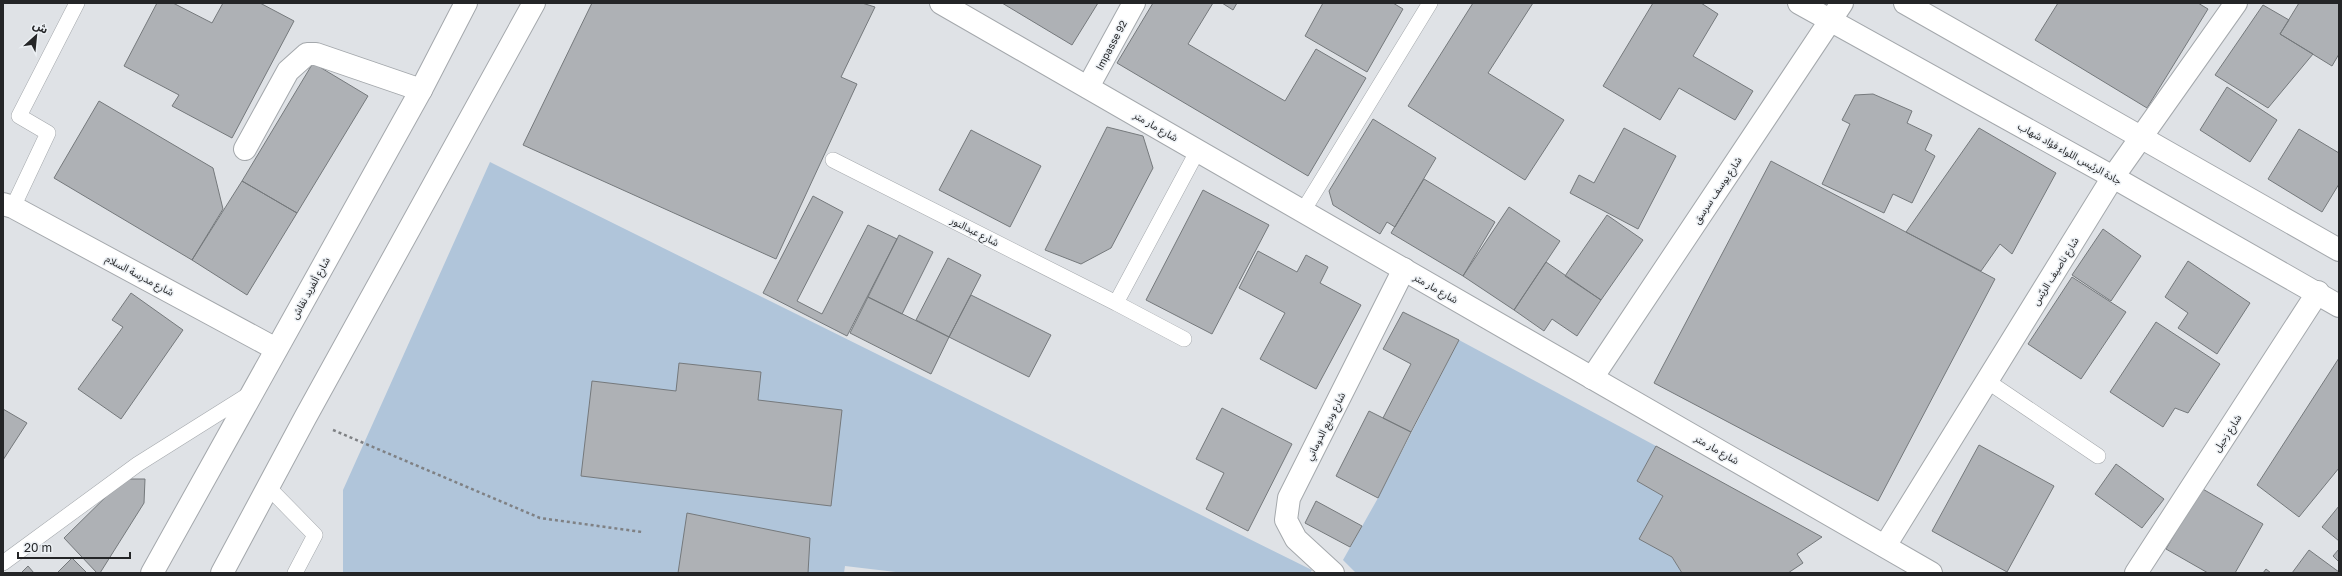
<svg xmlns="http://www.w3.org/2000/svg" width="2342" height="576" viewBox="0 0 2342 576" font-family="'Golos Text','Noto Sans Arabic',sans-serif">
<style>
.green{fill:#b0c5da}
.building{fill:#aeb1b5;stroke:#75797c}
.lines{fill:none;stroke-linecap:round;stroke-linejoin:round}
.lane-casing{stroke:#a4a8ac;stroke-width:16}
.street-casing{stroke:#a4a8ac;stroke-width:24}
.secondary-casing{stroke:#a4a8ac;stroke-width:24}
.highway-casing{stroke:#a4a8ac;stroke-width:24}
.path{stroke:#7f8184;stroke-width:2.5;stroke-dasharray:3 3;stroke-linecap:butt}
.lane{stroke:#fff;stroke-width:15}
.street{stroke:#fff;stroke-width:22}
.secondary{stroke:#fff;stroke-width:22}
.highway{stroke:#fff;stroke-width:22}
.labels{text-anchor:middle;stroke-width:3;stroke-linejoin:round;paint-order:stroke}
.street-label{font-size:10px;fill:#242527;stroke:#ecf0f4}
</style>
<rect width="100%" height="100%" fill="#dfe2e6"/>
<!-- green -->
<path class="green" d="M 490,162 L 1312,570 L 1310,573 L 904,573 L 845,566 L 844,573 L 343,573 L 343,490 Z
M 1459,340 L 1656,446 L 1637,481 L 1663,496 L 1640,539 L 1672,557 L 1682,573 L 1356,573 L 1343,560 L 1378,498 Z"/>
<!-- building -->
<path class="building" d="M 157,3 L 173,3 L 212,23 L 223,3 L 260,3 L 294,21 L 232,138 L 172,106 L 179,95 L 124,66 Z
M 592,3 L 862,3 L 875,7 L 841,77 L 857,84 L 776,259 L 523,145 Z
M 1002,3 L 1098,3 L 1072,45 Z
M 1153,3 L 1213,3 L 1188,44 L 1285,101 L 1316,49 L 1366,78 L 1308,176 L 1117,63 Z
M 1222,3 L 1237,3 L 1233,10 Z
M 1323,3 L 1393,3 L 1403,9 L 1367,72 L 1305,36 Z
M 1473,3 L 1533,3 L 1488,73 L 1564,120 L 1525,180 L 1408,106 Z
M 1653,3 L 1701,3 L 1718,14 L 1693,56 L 1753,91 L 1735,120 L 1679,88 L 1660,120 L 1603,86 Z
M 2058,3 L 2198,3 L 2208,9 L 2147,108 L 2035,40 Z
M 2299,3 L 2339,3 L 2339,54 L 2332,66 L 2280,34 Z
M 2263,5 L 2289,20 L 2280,34 L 2313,54 L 2268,108 L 2215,75 Z
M 313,63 L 368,96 L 297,213 L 242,181 Z
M 2227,87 L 2277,120 L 2250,162 L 2200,130 Z
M 1873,94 L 1912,111 L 1907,123 L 1932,135 L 1925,150 L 1935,156 L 1912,203 L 1893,194 L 1884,213 L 1822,184 L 1850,124 L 1842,120 L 1855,95 Z
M 99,101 L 213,168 L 223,209 L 192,260 L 54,178 Z
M 1373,119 L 1436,158 L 1395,227 L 1387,222 L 1380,234 L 1333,205 L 1329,191 Z
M 1107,127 L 1143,136 L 1153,168 L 1111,248 L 1081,264 L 1045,250 Z
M 1624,128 L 1676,156 L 1638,229 L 1570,193 L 1579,175 L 1594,183 Z
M 1979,128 L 2056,173 L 2012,254 L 2000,244 L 1981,271 L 1906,232 Z
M 2299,129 L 2339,153 L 2339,184 L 2322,212 L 2268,179 Z
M 971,130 L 1041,166 L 1010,227 L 939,190 Z
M 1771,161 L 1995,279 L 1878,501 L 1654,383 Z
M 1424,179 L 1495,222 L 1463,276 L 1391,233 Z
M 242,181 L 297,213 L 247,295 L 192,260 Z
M 1203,190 L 1269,225 L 1212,334 L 1146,300 Z
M 813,196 L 843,212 L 797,301 L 822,314 L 868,225 L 897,239 L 847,336 L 763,293 Z
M 1509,207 L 1560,241 L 1514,310 L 1463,276 Z
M 1607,215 L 1643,240 L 1601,300 L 1565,276 Z
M 2103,229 L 2141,256 L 2111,301 L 2072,275 Z
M 899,235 L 933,252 L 902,314 L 868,297 Z
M 1258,251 L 1297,272 L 1306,255 L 1328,267 L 1320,283 L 1361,305 L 1316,389 L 1260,359 L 1285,313 L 1239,288 Z
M 948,258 L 981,275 L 949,337 L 916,320 Z
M 2188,261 L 2250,303 L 2217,354 L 2178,328 L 2188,313 L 2165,297 Z
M 1546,262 L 1601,300 L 1577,336 L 1552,319 L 1544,331 L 1514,310 Z
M 2072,277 L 2126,312 L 2081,379 L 2028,344 Z
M 131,293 L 183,330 L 121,419 L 78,389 L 123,327 L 112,320 Z
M 971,295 L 1051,335 L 1029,377 L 949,337 Z
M 868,297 L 949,337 L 931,374 L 850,333 Z
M 1403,312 L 1459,340 L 1411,432 L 1383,418 L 1411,364 L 1383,349 Z
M 2156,322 L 2220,364 L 2188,413 L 2175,408 L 2163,427 L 2110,392 Z
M 2339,358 L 2339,468 L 2299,517 L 2257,485 Z
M 679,363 L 761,372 L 758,400 L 842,410 L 831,506 L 581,476 L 592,381 L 676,391 Z
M 1222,408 L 1292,444 L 1248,531 L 1206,509 L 1224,473 L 1196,459 Z
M 3,409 L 27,423 L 3,460 Z
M 1369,411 L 1411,432 L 1378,498 L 1336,476 Z
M 1979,445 L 2054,486 L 2007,572 L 1932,531 Z
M 1656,446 L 1822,537 L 1797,554 L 1803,563 L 1788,573 L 1682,573 L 1672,557 L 1639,539 L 1663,496 L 1637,481 Z
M 2116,464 L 2164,499 L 2142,528 L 2095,494 Z
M 124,479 L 145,479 L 144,503 L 100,573 L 97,573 L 64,538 Z
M 2201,488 L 2263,524 L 2235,573 L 2208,573 L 2166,549 Z
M 1316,501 L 1362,526 L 1350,547 L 1305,523 Z
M 2339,506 L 2339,541 L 2322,527 Z
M 687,513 L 810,538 L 808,573 L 678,573 Z
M 2339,549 L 2339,562 L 2333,556 Z
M 2309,550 L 2339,572 L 2339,573 L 2292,573 Z
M 72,558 L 87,573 L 57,573 Z
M 28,566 L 34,573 L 21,573 Z
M 2266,569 L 2271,573 L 2263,573 Z"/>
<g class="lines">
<!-- lane casing -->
<g class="lane-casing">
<path id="lane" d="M 833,160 L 1116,303 L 1198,150
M 13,207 L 48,133 L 19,116 L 77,3
M 1303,211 L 1430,3
M 1116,303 L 1184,339
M 1987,381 L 2098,456
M 269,488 L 315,535 L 295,573
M 3,563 L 138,464 L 251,393"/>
</g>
<!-- street casing -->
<g class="street-casing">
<path id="street" d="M 1088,87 L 1134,3
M 245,149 L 288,71 L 307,54 L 316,54 L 421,90
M 3,204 L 13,207 L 276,349
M 1592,378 L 1842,3
M 1885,546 L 2113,177 L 2236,3
M 1333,573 L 1296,539 L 1286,520 L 1289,498 L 1404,269
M 2136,573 L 2318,292"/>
</g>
<!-- secondary casing -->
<g class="secondary-casing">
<path id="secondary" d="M 941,3 L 1931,573"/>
</g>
<!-- highway casing -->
<g class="highway-casing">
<path id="highway" d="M 1799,3 L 2113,177 L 2339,306
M 1905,3 L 2339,250
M 152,573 L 421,90 L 466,3
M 222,573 L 305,418 L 534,3"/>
</g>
<!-- path -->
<path class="path" d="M 333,430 L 540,518 L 642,532"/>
<!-- lane -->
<use href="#lane" class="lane"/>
<!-- street -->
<use href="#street" class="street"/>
<!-- secondary -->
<use href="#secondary" class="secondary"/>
<!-- highway -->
<use href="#highway" class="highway"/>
</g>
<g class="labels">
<!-- street labels -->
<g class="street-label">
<text transform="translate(1111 45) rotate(-62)" y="4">Impasse 92</text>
<text transform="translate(1156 126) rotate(30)" y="4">شارع مار متر</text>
<text transform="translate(2070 153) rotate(29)" y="4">جادة الرئيس اللواء فؤاد شهاب</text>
<text transform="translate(1717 190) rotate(-56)" y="4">شارع يوسف سرسق</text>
<text transform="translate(975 231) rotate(27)" y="4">شارع عبدالنور</text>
<text transform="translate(2055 271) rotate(-58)" y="4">شارع ناصيف الريّس</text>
<text transform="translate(140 275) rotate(28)" y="4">شارع مدرسة السلام</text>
<text transform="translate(310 288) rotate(-61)" y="4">شارع ألفريد نقاش</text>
<text transform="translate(1436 288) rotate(30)" y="4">شارع مار متر</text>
<text transform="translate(1325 426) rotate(-63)" y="4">شارع وديع الدوماني</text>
<text transform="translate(2227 433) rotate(-57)" y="4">شارع زحيل</text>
<text transform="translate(1717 449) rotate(30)" y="4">شارع مار متر</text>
</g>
</g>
<!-- border -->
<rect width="2342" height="576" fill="none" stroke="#242527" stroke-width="8"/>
<!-- north arrow -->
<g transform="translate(36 36) rotate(27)" stroke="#ecf0f4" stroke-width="3" paint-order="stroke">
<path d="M0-3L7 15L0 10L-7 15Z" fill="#242527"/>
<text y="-6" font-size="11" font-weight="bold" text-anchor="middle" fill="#242527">ش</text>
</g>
<!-- scale -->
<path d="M18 552v6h112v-6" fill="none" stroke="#242527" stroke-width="2"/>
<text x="24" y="552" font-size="12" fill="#242527" stroke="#ecf0f4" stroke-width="3" paint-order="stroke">20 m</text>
</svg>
